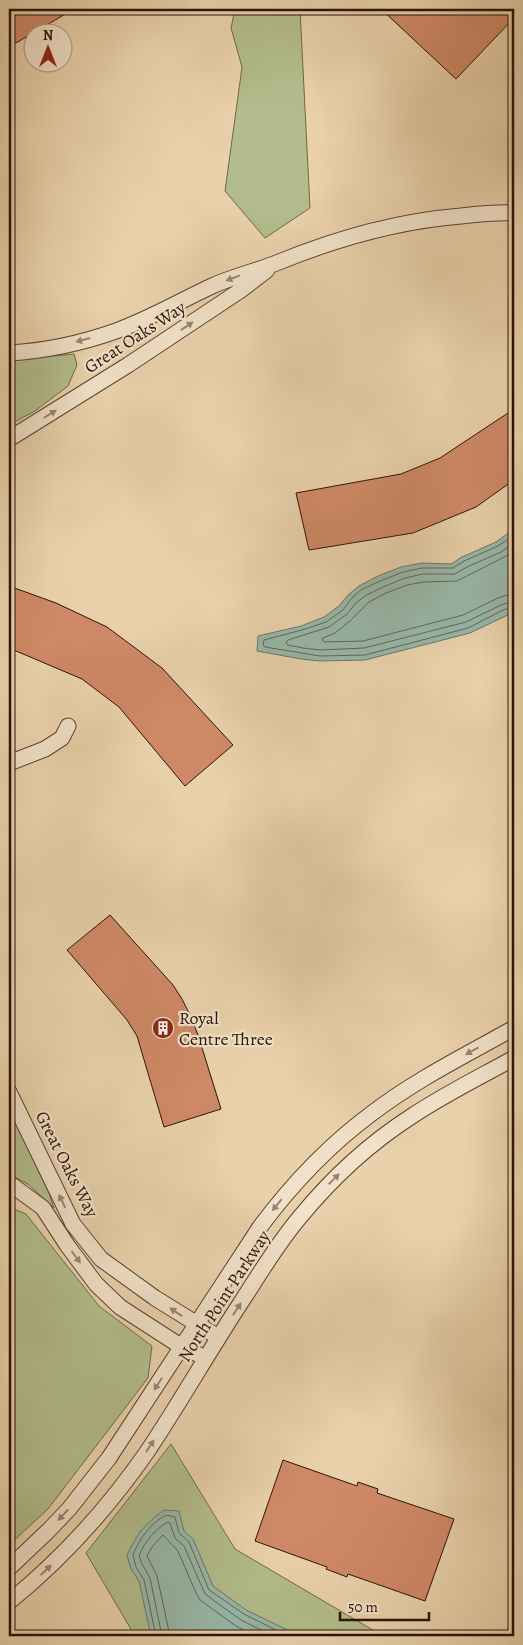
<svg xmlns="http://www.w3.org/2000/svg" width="523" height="1645" viewBox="0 0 523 1645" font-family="Alegreya,serif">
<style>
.green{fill:#b2bc8c;stroke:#70684a}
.water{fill:#97b7a8;stroke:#6d7568}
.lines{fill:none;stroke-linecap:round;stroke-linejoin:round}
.shore{stroke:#626558;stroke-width:1}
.building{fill:#cf8967;stroke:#2d1308}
.minor-casing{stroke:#5c4231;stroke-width:17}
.minor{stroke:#f1e1c8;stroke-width:15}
.oneway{fill:#998472}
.labels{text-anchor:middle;stroke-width:4.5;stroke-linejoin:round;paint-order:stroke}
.street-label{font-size:18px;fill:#2d1308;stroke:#f1e1c8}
.poi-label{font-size:18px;fill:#2d1308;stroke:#f1e1c8;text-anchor:start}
</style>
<rect width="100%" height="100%" fill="#e9d1ab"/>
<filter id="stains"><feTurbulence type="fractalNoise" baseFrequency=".004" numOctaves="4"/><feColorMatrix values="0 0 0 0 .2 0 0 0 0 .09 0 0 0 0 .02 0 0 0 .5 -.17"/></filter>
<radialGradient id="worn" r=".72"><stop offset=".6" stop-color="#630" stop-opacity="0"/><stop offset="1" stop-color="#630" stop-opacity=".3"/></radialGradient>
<!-- green -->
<path class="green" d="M 235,9 L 300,9 L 310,208 L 265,238 L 225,191 L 242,67 L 231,28 Z
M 74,354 L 77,365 L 68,386 L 35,411 L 9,425 L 9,360 Z
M 9,1108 L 49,1193 L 54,1208 L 28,1184 L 9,1174 Z
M 9,1207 L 26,1214 L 99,1306 L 152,1346 L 148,1378 L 48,1509 L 9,1545 Z
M 171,1444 L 235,1549 L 383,1636 L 135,1636 L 86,1553 Z"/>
<!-- water -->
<path class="water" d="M 514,529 L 514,612 L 470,633 L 365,660 L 320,661 L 301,659 L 257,651 L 258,636 L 301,626 L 324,617 L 339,606 L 348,595 L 359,586 L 378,576 L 401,567 L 422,563 L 451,564 L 462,557 L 496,542 Z
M 164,1510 L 179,1511 L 184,1531 L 193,1539 L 213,1586 L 246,1610 L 300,1636 L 151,1636 L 139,1581 L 131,1569 L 127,1555 C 138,1532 144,1525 164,1510 Z"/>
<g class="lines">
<!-- shore -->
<path class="shore" d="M 514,535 L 498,546 L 464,561 L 453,568 L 422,568 L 403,572 L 380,581 L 361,590 L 352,598 L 343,610 L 326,622 L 302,630 L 264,640 L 263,645 L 265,647 L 320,656 L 365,655 L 468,628 L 503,610 L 514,607
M 514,543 L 501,552 L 467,567 L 455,574 L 423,574 L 405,578 L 383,587 L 365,596 L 356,603 L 347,614 L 329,627 L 288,640 L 286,643 L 288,645 L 303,648 L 320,650 L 364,648 L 466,622 L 501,605 L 514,601
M 514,552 L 457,581 L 423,582 L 407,585 L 386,593 L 369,602 L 350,621 L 335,633 L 323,638 L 322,640 L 325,642 L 363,641 L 463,615 L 498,598 L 514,593
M 156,1636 L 144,1580 L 136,1567 L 133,1555 C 140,1538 150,1524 166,1515 L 175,1517 L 179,1533 L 189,1542 L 209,1590 L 244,1614 L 288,1636
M 162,1636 L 150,1578 L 142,1564 L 139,1556 C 145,1541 155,1529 168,1522 L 170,1523 L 175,1538 L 184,1546 L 205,1594 L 241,1620 L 273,1636
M 170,1636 L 157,1576 L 147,1556 L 152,1547 L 163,1535 L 178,1551 L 196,1593 L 200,1600 L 236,1626 L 256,1636"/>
</g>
<!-- building -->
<path class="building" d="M 9,9 L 74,9 L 9,47 Z
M 381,9 L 514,9 L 514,18 L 456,79 Z
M 514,409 L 514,480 L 476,507 L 413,533 L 309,550 L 296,493 L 401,474 L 440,458 Z
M 9,586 L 56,603 L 107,627 L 162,668 L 233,745 L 185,786 L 119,707 L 82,679 L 9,648 Z
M 110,915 L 173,985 L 182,999 L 191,1017 L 198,1035 L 221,1109 L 164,1127 L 137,1036 L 127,1020 L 67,950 Z
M 283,1460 L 357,1486 L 358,1482 L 378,1489 L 377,1493 L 454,1519 L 425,1601 L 348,1574 L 347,1577 L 326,1569 L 327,1567 L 255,1541 Z"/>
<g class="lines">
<!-- minor casing -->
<g class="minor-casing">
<path id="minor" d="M 9,353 C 45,351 82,343 116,331 C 149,319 180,301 212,286 C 234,276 257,271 279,262 C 338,238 398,221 461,216 C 479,214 497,212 514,213
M 9,439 L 128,365 L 241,290 L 267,270
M 9,763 L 45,749 L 62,738 L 68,726
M 9,1092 L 73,1224 L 101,1259 L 155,1298 L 218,1337
M 9,1183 L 43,1208 L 67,1245 L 96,1284 L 120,1307 L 182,1347 L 206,1358
M 9,1568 L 48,1531 L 69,1509 L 109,1458 L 260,1227 C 292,1184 328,1146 371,1114 C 415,1080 466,1055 514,1028
M 9,1602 C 62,1559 108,1508 147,1452 C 179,1404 208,1353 240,1304 C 259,1275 277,1244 300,1217 C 332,1178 370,1143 412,1116 C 445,1094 480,1077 514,1058"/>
</g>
<!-- minor -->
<use href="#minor" class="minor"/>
</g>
<!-- one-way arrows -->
<defs><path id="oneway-solid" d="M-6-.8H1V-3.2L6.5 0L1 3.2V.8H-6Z" transform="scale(1.25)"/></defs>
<g class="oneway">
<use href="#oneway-solid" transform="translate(233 278) rotate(159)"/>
<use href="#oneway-solid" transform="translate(187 326) rotate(-34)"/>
<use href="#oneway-solid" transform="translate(83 340) rotate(165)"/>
<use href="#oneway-solid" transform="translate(50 414) rotate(-32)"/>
<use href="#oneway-solid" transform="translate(472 1051) rotate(151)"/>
<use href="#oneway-solid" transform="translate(334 1179) rotate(-44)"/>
<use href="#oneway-solid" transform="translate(62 1201) rotate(-116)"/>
<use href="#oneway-solid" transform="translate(277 1205) rotate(129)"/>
<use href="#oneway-solid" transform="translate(76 1257) rotate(53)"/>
<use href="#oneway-solid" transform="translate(237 1309) rotate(-57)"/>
<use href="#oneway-solid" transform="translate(176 1312) rotate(-147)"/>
<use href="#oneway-solid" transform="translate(158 1384) rotate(123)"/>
<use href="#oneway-solid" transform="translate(150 1446) rotate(-57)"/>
<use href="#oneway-solid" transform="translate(63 1515) rotate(133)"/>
<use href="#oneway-solid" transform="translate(46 1570) rotate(-43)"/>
</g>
<!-- icons -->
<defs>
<g id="building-disc" transform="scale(1.125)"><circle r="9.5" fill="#8f2418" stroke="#f1e1c8"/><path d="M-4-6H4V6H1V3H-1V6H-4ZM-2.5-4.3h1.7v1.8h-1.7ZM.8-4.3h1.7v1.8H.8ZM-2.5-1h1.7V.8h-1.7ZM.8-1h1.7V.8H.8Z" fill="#fff"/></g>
</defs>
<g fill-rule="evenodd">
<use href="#building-disc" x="163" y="1028"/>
</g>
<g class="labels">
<!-- street labels -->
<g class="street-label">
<text transform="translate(135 337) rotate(-33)" y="6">Great Oaks Way</text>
<text transform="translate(67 1164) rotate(63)" y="6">Great Oaks Way</text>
<text transform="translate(224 1296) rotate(-57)" y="6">North Point Parkway</text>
</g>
<!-- poi labels -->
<g class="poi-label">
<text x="179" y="1024">Royal<tspan x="179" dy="21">Centre Three</tspan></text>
</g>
</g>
<!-- margin -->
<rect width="523" height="1645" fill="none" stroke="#e9d1ab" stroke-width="30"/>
<rect x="10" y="10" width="503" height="1625" fill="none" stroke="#2d1308" stroke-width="2.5"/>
<rect x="15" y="15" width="493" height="1615" fill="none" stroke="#2d1308"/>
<!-- north arrow -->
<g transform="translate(48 48)"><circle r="24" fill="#f1e1c8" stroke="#a38f7b"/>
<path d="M0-4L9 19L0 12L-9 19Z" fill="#8f2418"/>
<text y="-8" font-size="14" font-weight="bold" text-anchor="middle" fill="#2d1308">N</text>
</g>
<!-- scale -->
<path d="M340 1612v8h89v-8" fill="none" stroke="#2d1308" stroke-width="2.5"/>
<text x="348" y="1612" font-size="15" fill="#2d1308" stroke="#f1e1c8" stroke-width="4" paint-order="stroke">50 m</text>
<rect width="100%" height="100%" filter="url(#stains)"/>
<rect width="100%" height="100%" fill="url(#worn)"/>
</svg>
